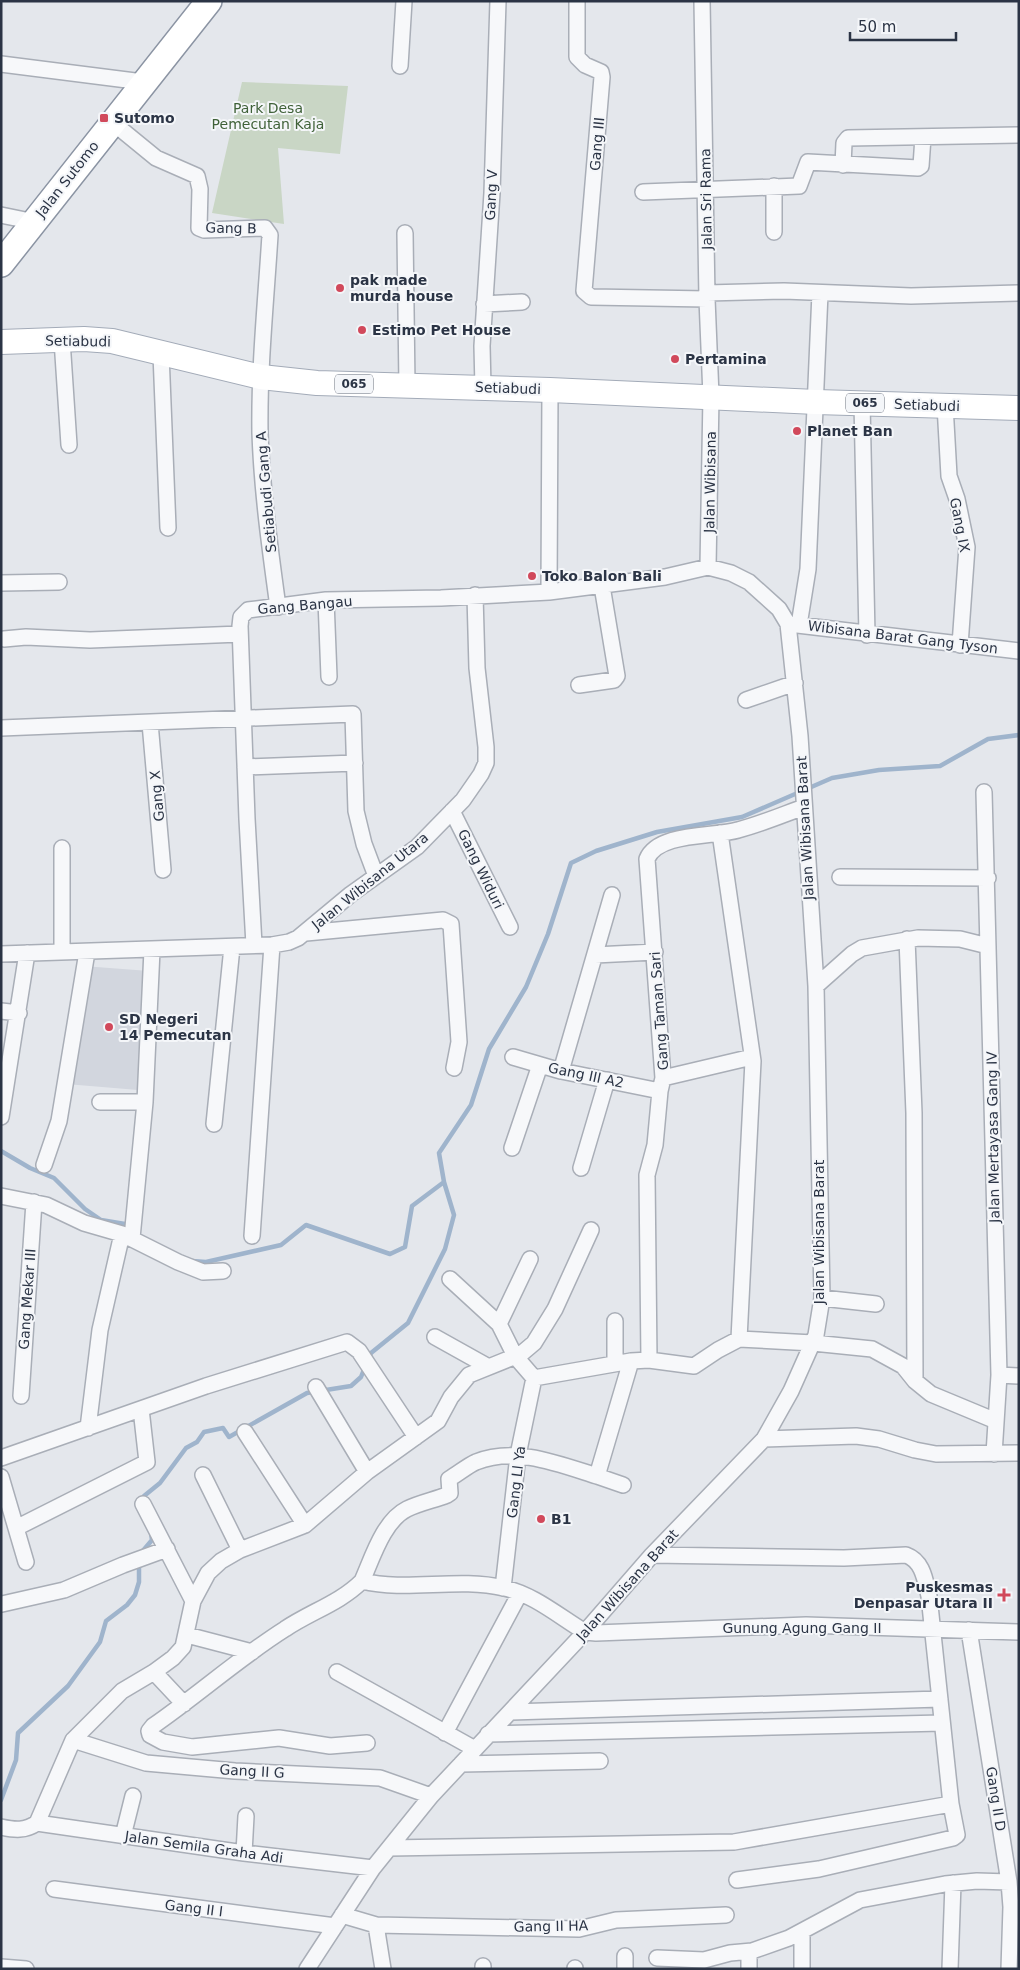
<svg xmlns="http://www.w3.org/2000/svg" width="1020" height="1970" viewBox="0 0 1020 1970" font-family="'DejaVu Sans',sans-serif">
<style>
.built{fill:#d2d6de}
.park{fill:#c9d6c5}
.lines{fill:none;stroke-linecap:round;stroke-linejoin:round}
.stream{stroke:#9fb4cc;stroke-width:4.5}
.minor-casing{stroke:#a9aeb7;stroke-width:18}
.primary-casing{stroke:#a3abb8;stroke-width:26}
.trunk-casing{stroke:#8b94a3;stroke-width:28}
.minor{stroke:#f7f8fa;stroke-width:15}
.primary{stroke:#fff;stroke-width:24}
.trunk{stroke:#fff;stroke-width:25}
.poi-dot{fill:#d1495b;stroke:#f4f6f9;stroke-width:2}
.labels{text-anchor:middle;stroke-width:4;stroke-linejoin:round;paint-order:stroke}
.shield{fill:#f4f6f9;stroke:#676e7b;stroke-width:1}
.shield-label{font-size:12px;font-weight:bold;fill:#2b3445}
.park-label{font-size:14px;fill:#3f6138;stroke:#f4f6f9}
.poi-label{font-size:14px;font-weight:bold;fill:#2b3445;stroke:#f4f6f9;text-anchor:start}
.street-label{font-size:14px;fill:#2b3445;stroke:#f4f6f9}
</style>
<rect width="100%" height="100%" fill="#e4e7ec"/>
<!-- built -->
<path class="built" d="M 83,966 L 149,971 L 138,1090 L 66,1084 Z"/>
<!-- park -->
<path class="park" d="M 242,82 L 348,86 L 340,154 L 278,148 L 284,224 L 212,213 Z"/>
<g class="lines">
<!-- stream -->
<path class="stream" d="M 1,1151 L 30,1168 L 54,1178 L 85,1209 L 101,1220 L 131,1225
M 192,1261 L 206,1262 L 281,1245 L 306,1225 L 390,1254 L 405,1247 L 412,1206 L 444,1182 L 439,1153 L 471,1105 L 489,1049 L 526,987 L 548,934 L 571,863 L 596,851 L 657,832 L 742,817 L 832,778 L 879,770 L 940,766 L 988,739 L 1019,735
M 368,1360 L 371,1353 L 408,1323 L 445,1249 L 454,1215 L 444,1182
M 145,1501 L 144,1496 L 160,1483 L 186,1448 L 197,1442 L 204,1432 L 223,1428 L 229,1437 L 307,1393 L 351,1386 L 361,1377 L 365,1367
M 141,1553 L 152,1540 L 151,1533
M 1,1800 L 16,1760 L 18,1733 L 68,1686 L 100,1642 L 106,1621 L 127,1605 L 135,1595 L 139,1582 L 139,1563"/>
<!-- minor casing -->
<g class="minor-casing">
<path id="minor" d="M 577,1 L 577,57 L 585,65 L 601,72 L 602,77 L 584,291 L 591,297 L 707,299
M 702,1 L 707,299 L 711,396 L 708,567
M 1,64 L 143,82
M 400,66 L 404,1
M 112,122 L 156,158 L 197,176 L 200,189 L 199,228 L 204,230 L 265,228 L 270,235 C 266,300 259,367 260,433 C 262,491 270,549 278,607
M 843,165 L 844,143 L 848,138 L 1019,135
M 643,192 L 799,186 L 808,162 L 918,168 L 921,166 L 923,137
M 1,215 L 35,222
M 774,232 L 774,186
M 405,233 L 407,386
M 707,293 L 784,291 L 911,296 L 1019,293
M 484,304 L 522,302
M 62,340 L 69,445
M 161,354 L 168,528
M 483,388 L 482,346 L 492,193 L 498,1
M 862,403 L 867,635
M 945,405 L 949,476 L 957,499 L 967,547 L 960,645
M 1,583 L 59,582
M 549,592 L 550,390
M 326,600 L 329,677
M 789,624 L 1019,651
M 799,625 L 808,569 L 820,293
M 4,639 L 26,637 L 90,640 L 240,634
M 579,685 L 614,680 L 617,676 L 602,586
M 746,700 L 795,683
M 150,723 L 163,870
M 1,728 L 353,714 L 356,811 L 364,844 L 376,876
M 245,767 L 355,763
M 984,792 L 999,1375 L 994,1454
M 452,811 L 510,927
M 720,833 L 753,1061 L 739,1339
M 62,848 L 62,952
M 840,877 L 988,878
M 306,933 L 443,920 L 451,924 L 459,1042 L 454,1068
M 907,939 L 914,1113 L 915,1381
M 254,945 L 247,819 L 240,626 L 241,617 L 248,610 L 326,600 L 441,598 L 549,592 L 665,577 L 708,567 L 731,573 L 749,582 L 779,609 L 788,624 L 800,736 L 816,986 L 822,1298 L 816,1335 L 791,1391 L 764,1439 L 652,1555 L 585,1632 L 431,1796 L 373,1868 L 307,1969
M 1,954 L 272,945 L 289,942 L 298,938 L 351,894 L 417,847 L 463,800 L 481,774 L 486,763 L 486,747 L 477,668 L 475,595
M 595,955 L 655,952
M 816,986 L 852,954 L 862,948 L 918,938 L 960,939 L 988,946
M 1,1011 L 19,1013
M 513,1057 L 561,1071 L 660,1091
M 561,1071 L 612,895
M 663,1078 L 752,1057
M 100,1102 L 145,1102
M 1,1117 L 27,953
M 214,1124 L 232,947
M 512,1148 L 540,1065
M 44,1165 L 59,1121 L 87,952
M 581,1168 L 607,1080
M 1,1196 L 46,1205 L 84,1223 L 122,1234 L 178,1262 L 203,1272 L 223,1271
M 252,1236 L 272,945
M 132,1238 L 145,1102 L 152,950
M 450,1279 L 499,1324 L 515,1356 L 534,1378 L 631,1361 L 649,1360 L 694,1366 L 718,1350 L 739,1339 L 813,1343 L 872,1349 L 903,1366 L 915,1381 L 931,1394 L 996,1421
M 822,1298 L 876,1304
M 615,1321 L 615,1363
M 499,1324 L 530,1259
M 435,1337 L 487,1366
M 649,1360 L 647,1175 L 655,1145 L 660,1091 L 663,1078 L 647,859 C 658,832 714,837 738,830 C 761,824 782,815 804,807
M 999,1375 L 1019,1376
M 316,1387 L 367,1472
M 21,1396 L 34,1202
M 88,1428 L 100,1330 L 122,1234
M 245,1432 L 305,1525
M 764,1439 L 856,1436 L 879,1439 L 915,1450 L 936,1454 L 1019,1453
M 1,1458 L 206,1386 L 347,1342 L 359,1351 L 416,1437
M 203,1475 L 240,1550
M 597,1476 L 623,1485
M 1,1477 L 26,1562
M 143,1504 L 193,1601
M 16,1528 L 147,1462 L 141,1409
M 362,1581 C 372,1559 383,1521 407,1509 C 419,1503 434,1500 447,1495 L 450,1493 L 449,1479 C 458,1474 467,1466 476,1462 C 515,1446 559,1464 597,1476 L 631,1361
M 503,1588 L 518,1455 L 534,1378
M 2,1604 L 64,1590 L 123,1565 L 167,1549
M 969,1630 L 1009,1882 L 1011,1907 L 1009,1969
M 187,1635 L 252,1652
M 154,1672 L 184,1704
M 337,1672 L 475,1749
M 511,1712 L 940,1699
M 445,1733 L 520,1593
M 488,1734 L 942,1723
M 73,1740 L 146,1763 L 235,1771 L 380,1778 L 431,1796
M 367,1743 L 330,1746 L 279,1738 L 192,1747 L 163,1742 L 150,1735 L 149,1731 L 153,1726 C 198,1695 239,1658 285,1629 C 310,1612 340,1603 362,1581 C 408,1592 457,1577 504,1588 C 533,1594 560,1617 585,1632 L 596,1633 L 806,1625 L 1019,1632
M 461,1764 L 600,1761
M 37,1823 L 244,1853 L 373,1868
M 1,1827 C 15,1830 25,1831 37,1823 L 73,1740 L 122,1691 L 154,1672 L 173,1658 L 183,1647 L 193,1601 L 208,1573 L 221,1561 L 240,1550 L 305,1525 L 367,1472 L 438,1421 L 451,1397 L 469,1375 L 521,1354 L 534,1343 L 555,1309 L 591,1230
M 123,1836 L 133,1796
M 389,1848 L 734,1842 L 951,1804 L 929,1596 C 925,1580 923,1561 906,1555 L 844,1558 L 652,1555
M 244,1853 L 246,1816
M 737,1880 L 819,1869 L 953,1838 L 957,1835 L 951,1804
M 54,1889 L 335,1926
M 342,1915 L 376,1925 L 579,1929 L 616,1920 L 726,1915
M 376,1925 L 383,1969
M 625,1956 L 625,1969
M 657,1958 L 704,1960 L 730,1953 L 752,1951
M 483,1966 L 483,1969
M 1,1967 L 26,1969
M 575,1968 L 575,1969
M 749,1969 L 749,1956 L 752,1951 L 789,1938 L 860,1900 L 945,1884 L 977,1881 L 1009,1882
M 802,1969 L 802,1932
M 950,1969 L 953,1883"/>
</g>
<!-- primary casing -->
<g class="primary-casing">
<path id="primary" d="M 1,342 L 84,339 L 112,341 L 261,377 L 317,383 L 550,390 L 816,402 L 1019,408"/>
</g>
<!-- trunk casing -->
<g class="trunk-casing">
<path id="trunk" d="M 1,264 L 209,1"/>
</g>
<!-- minor -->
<use href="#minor" class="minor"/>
<!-- primary -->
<use href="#primary" class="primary"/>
<!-- trunk -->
<use href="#trunk" class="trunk"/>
</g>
<!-- markers -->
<g class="poi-dot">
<rect x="99" y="113" width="10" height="10" rx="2.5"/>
<circle cx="340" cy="288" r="5"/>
<circle cx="362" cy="330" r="5"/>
<circle cx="675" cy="359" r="5"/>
<circle cx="797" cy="431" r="5"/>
<circle cx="532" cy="576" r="5"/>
<circle cx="109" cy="1027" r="5"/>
<circle cx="541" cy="1519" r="5"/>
<path d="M1001.5 1587.5h5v5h5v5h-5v5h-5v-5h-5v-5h5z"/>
</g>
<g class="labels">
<!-- shield labels -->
<g class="shield">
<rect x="335" y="374.5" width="38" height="19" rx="4"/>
<rect x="846" y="393.5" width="38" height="19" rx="4"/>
</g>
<g class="shield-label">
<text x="354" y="388">065</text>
<text x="865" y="407">065</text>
</g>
<!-- park labels -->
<g class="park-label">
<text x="268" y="113">Park Desa<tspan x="268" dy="16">Pemecutan Kaja</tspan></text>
</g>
<!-- poi labels -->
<g class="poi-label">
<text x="114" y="123">Sutomo</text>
<text x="350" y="285">pak made<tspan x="350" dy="16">murda house</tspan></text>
<text x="372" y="335">Estimo Pet House</text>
<text x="685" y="364">Pertamina</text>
<text x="807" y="436">Planet Ban</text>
<text x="542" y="581">Toko Balon Bali</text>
<text x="119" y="1024">SD Negeri<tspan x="119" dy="16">14 Pemecutan</tspan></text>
<text x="551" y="1524">B1</text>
<text x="993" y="1592" text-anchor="end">Puskesmas<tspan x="993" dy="16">Denpasar Utara II</tspan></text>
</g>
<!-- street labels -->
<g class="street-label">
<text transform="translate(597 144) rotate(-85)" y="5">Gang III</text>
<text transform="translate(67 179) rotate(-52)" y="5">Jalan Sutomo</text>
<text transform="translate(491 195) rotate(-87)" y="5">Gang V</text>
<text transform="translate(706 199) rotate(-91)" y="5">Jalan Sri Rama</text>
<text transform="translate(231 228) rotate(1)" y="5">Gang B</text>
<text transform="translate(78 341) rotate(1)" y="5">Setiabudi</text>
<text transform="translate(508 388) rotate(2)" y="5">Setiabudi</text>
<text transform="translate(927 405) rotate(2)" y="5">Setiabudi</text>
<text transform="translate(710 482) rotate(-89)" y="5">Jalan Wibisana</text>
<text transform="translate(266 492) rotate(-95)" y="5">Setiabudi Gang A</text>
<text transform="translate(960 525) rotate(79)" y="5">Gang IX</text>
<text transform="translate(305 605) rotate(-5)" y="5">Gang Bangau</text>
<text transform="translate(903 637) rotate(7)" y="5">Wibisana Barat Gang Tyson</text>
<text transform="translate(157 796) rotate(-95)" y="5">Gang X</text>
<text transform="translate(805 828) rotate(-93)" y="5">Jalan Wibisana Barat</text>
<text transform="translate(481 869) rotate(64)" y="5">Gang Widuri</text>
<text transform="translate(370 881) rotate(-39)" y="5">Jalan Wibisana Utara</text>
<text transform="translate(659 1011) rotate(-94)" y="5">Gang Taman Sari</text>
<text transform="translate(586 1075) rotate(12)" y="5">Gang III A2</text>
<text transform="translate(993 1137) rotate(-91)" y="5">Jalan Mertayasa Gang IV</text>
<text transform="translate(819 1232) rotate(-90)" y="5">Jalan Wibisana Barat</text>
<text transform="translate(27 1299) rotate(-86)" y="5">Gang Mekar III</text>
<text transform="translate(516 1482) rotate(-83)" y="5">Gang Ll Ya</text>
<text transform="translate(627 1585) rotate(-48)" y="5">Jalan Wibisana Barat</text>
<text x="802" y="1633">Gunung Agung Gang II</text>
<text transform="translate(252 1771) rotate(3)" y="5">Gang II G</text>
<text transform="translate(996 1799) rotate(81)" y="5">Gang II D</text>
<text transform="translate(204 1847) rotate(8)" y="5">Jalan Semila Graha Adi</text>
<text transform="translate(194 1908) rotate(7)" y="5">Gang II I</text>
<text transform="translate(551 1926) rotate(-1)" y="5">Gang II HA</text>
</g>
</g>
<!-- border -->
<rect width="1020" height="1970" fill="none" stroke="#2b3445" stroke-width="5"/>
<!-- scale -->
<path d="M850 32v8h106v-8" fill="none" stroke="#2b3445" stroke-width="2.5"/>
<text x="858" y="32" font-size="15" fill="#2b3445" stroke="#f4f6f9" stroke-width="4" paint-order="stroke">50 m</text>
</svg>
